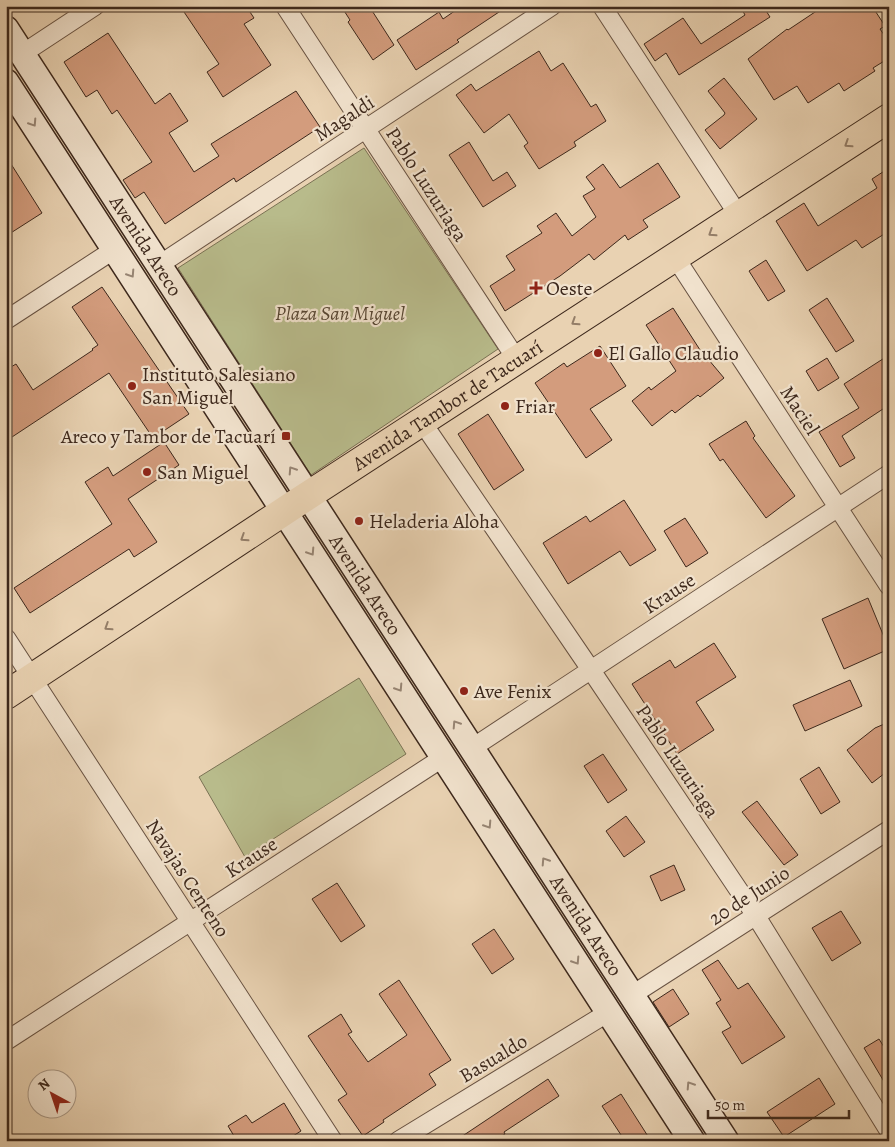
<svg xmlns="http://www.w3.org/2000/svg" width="895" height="1147" viewBox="0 0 895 1147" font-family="Alegreya,serif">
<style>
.green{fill:#b8bb8b;stroke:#7a7254}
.building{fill:#d39c7d;stroke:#3d281c}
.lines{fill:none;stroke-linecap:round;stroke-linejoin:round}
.street-casing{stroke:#685242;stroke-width:20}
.secondary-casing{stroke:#3d281c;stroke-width:28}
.primary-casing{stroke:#3d281c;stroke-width:30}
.street{stroke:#f1e2cd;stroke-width:18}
.secondary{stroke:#f1e2cd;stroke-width:25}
.primary{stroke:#e9d2b2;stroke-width:28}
.oneway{stroke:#978574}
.oneway2{stroke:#937d67}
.poi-dot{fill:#8f2418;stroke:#f1e2cd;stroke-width:2}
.labels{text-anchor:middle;stroke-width:4.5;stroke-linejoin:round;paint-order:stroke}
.street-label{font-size:20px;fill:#3d281c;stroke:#f1e2cd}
.poi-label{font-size:20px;fill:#3d281c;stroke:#f1e2cd;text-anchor:start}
.park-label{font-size:20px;font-style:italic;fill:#564532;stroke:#f1e2cd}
</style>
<rect width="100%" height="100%" fill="#e9d2b2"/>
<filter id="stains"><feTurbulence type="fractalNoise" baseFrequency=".004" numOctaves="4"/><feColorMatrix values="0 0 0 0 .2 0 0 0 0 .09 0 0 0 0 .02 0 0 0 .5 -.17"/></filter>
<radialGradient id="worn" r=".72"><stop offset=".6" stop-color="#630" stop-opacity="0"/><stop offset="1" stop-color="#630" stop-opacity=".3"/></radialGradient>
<!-- green -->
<path class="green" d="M 364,148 L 498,349 L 311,475 L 178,268 Z
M 359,678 L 406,754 L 245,857 L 199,777 Z"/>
<!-- building -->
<path class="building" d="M 180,6 L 246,6 L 254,18 L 244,24 L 271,65 L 223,97 L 207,72 L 219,64 Z
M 341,6 L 369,6 L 394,45 L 373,60 L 348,22 L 350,20 Z
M 462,6 L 508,6 L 457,40 L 459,42 L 416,70 L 397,40 L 439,12 L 443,19 Z
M 740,6 L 763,6 L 770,17 L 679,75 L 666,53 L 655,61 L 644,44 L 683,18 L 701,44 L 745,15 Z
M 824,6 L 872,6 L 885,26 L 880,29 L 889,42 L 889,58 L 873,68 L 875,71 L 844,91 L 839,83 L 808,103 L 797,86 L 774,100 L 748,59 L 787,29 L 788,30 Z
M 108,33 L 155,104 L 170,93 L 188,121 L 169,133 L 194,172 L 219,156 L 211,144 L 296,91 L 320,127 L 236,182 L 234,178 L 165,224 L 144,192 L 135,198 L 123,180 L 152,162 L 117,110 L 112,114 L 97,90 L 86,97 L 64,62 Z
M 539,51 L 551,71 L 563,63 L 591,107 L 596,104 L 606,121 L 574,142 L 576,146 L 539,169 L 524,146 L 528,143 L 509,114 L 484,133 L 456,95 L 471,84 L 476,91 Z
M 724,78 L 757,119 L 720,149 L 705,130 L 724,115 L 725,113 L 708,91 Z
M 469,142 L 493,181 L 507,172 L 516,186 L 483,207 L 449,155 Z
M 6,156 L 42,213 L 6,236 Z
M 658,163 L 680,197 L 643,220 L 648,227 L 628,240 L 625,235 L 594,260 L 589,254 L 560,276 L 505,311 L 490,286 L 515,270 L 506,256 L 542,233 L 537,226 L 556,213 L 572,236 L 596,217 L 583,196 L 595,189 L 586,177 L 603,164 L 620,188 Z
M 889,168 L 889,231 L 862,248 L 856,240 L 807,271 L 776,221 L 804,203 L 818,226 L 877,188 L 872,179 Z
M 766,260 L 785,291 L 768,301 L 749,271 Z
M 102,287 L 189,414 L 153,438 L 109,373 L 12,437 L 6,427 L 6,370 L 16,364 L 33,390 L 93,350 L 92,349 L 98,345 L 72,307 Z
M 827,298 L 854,341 L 836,352 L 809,310 Z
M 673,308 L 702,353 L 703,353 L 724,378 L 700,397 L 698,395 L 675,413 L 672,410 L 652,426 L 632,401 L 649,387 L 651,390 L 676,371 L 646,325 Z
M 600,346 L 626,386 L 590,409 L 612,440 L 586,458 L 535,383 L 564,363 L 567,367 Z
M 889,355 L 889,405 L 842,436 L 855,458 L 840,467 L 819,432 L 859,408 L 844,384 Z
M 827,358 L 839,378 L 818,391 L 806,371 Z
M 488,414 L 524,470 L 494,490 L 458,434 Z
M 746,421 L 755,436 L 753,438 L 795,496 L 766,518 L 723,459 L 720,461 L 709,444 Z
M 164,442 L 179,465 L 128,499 L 157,542 L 134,557 L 129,549 L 30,613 L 14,588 L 112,524 L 85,482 L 108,467 L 113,476 Z
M 624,500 L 656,550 L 630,566 L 620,551 L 568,584 L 543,543 L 586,516 L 590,522 Z
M 685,518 L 708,553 L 686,567 L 664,531 Z
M 868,598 L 889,649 L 844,669 L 822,619 Z
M 714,643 L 736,677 L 696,702 L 714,730 L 677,754 L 632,684 L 670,660 L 675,668 Z
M 850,680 L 862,706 L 805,731 L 793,705 Z
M 889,722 L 889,770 L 872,783 L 847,750 L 875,728 Z
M 603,754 L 627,790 L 608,803 L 584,766 Z
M 819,767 L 840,802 L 821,814 L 800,779 Z
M 757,801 L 798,855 L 784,865 L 742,812 Z
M 626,816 L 645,842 L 624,857 L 606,831 Z
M 674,865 L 685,890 L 661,901 L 650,876 Z
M 337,883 L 365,926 L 341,942 L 312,899 Z
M 841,911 L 861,943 L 832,961 L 812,928 Z
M 494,929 L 514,959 L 492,974 L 472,944 Z
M 718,960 L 738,989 L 748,983 L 785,1037 L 742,1064 L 722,1032 L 731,1027 L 716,1003 L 721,1000 L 702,970 Z
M 399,980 L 451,1060 L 429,1074 L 436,1085 L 383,1120 L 384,1122 L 363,1136 L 338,1100 L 347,1094 L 308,1036 L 341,1014 L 352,1032 L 348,1034 L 368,1062 L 407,1035 L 379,994 Z
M 673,989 L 689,1014 L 669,1027 L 653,1002 Z
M 879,1039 L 889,1055 L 889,1090 L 864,1048 Z
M 819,1078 L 835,1104 L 784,1137 L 767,1112 Z
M 548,1079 L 559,1096 L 504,1132 L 505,1134 L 494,1141 L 455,1141 Z
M 621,1094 L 651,1141 L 625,1141 L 602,1106 Z
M 284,1103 L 301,1131 L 285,1141 L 237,1141 L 228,1126 L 246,1115 L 252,1123 Z"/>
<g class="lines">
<!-- street casing -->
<g class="street-casing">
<path id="street" d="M 285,6 L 517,360
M 602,6 L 739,216
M 22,54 L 95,6
M 675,257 L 889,586
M 159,265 L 552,6
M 6,320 L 115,249
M 422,422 L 591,670 L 756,916 L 889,1131
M 6,638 L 333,1141
M 472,748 L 889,474
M 632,995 L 889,830
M 6,1041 L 444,757
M 398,1141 L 609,1012"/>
</g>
<!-- secondary casing -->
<g class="secondary-casing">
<g id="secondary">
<path id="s1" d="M 6,29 L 726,1141"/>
<path d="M 6,82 L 692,1141"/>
</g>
</g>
<!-- primary casing -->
<g class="primary-casing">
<g id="primary">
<path id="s2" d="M 6,695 L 295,504 L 889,118"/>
</g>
</g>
<!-- street -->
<use href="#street" class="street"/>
<!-- secondary -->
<use href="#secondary" class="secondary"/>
<!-- primary -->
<use href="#primary" class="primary"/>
</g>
<!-- one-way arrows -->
<defs><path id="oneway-chevron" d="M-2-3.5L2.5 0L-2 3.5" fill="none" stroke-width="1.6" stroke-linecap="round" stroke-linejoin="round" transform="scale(1.25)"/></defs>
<g class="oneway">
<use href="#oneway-chevron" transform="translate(33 123) rotate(57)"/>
<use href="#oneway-chevron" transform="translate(131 274) rotate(57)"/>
<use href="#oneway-chevron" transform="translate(292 470) rotate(-123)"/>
<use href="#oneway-chevron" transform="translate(311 552) rotate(57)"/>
<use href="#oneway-chevron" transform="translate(399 688) rotate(57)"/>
<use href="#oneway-chevron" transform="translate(456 724) rotate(-123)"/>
<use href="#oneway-chevron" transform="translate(488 825) rotate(57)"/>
<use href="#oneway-chevron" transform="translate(545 861) rotate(-123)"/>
<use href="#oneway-chevron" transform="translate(576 961) rotate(57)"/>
<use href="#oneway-chevron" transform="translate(690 1085) rotate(-123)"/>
</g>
<g class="oneway2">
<use href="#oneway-chevron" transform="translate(848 144) rotate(147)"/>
<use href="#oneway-chevron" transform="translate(712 233) rotate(147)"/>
<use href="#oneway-chevron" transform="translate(575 322) rotate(147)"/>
<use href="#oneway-chevron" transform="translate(244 538) rotate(147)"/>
<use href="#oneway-chevron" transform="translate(108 627) rotate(147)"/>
</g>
<!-- markers -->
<g class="poi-dot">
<path d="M533.5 280.5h5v5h5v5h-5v5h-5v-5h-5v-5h5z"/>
<circle cx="598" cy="353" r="5"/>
<circle cx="132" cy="386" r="5"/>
<circle cx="505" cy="406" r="5"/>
<rect x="281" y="431" width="10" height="10" rx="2.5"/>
<circle cx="147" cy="472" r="5"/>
<circle cx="359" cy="521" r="5"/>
<circle cx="464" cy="691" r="5"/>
</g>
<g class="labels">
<!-- street labels -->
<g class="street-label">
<text transform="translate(344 118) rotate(-33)" y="7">Magaldi</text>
<text transform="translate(427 184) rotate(57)" y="7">Pablo Luzuriaga</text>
<text dy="7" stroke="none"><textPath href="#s1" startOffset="258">Avenida Areco</textPath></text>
<text dy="7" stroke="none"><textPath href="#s2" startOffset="528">Avenida Tambor de Tacuarí</textPath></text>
<text transform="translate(800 410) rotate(57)" y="7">Maciel</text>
<text dy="7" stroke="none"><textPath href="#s1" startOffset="662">Avenida Areco</textPath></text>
<text transform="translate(669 593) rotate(-33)" y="7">Krause</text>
<text transform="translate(678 761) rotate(56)" y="7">Pablo Luzuriaga</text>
<text transform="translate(251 857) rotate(-33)" y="7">Krause</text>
<text transform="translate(188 878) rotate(57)" y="7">Navajas Centeno</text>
<text transform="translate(749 895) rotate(-33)" y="7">20 de Junio</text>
<text dy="7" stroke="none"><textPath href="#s1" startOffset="1068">Avenida Areco</textPath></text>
<text transform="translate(493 1058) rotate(-31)" y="7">Basualdo</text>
</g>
<!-- poi labels -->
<g class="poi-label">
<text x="546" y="295">Oeste</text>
<text x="608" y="360">El Gallo Claudio</text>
<text x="142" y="381">Instituto Salesiano<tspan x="142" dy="23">San Miguel</tspan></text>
<text x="515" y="413">Friar</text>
<text x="276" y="443" text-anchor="end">Areco y Tambor de Tacuarí</text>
<text x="157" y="479">San Miguel</text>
<text x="369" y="528">Heladeria Aloha</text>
<text x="474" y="698">Ave Fenix</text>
</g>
<!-- park labels -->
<g class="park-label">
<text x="340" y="320">Plaza San Miguel</text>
</g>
</g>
<!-- margin -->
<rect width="895" height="1147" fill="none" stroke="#e9d2b2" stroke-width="25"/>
<rect x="8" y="8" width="880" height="1132" fill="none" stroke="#3d281c" stroke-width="2.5"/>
<rect x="12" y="12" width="870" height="1122" fill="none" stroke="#3d281c"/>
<!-- north arrow -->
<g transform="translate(52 1094) rotate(320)"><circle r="24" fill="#f1e2cd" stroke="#a99886"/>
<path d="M0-4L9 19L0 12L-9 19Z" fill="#8f2418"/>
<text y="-8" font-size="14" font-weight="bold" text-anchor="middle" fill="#3d281c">N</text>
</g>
<!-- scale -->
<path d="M708 1110v8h141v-8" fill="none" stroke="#3d281c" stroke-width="2.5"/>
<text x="715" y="1110" font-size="15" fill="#3d281c" stroke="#f1e2cd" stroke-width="4" paint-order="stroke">50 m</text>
<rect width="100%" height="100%" filter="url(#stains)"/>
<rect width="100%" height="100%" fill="url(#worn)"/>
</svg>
